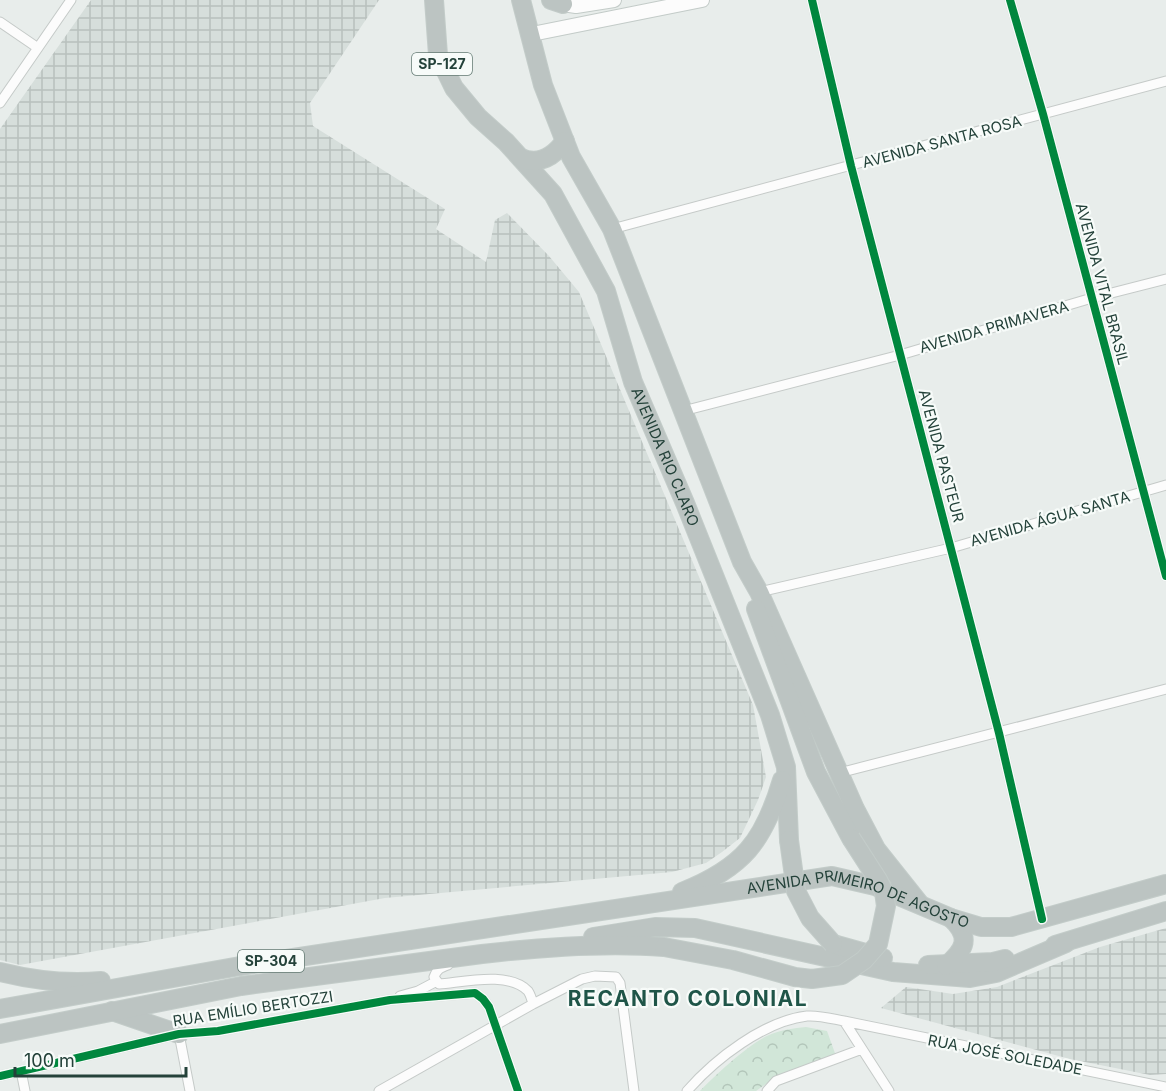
<svg xmlns="http://www.w3.org/2000/svg" width="1166" height="1091" viewBox="0 0 1166 1091" font-family="Inter,sans-serif">
<style>
.industrial{fill:url(#industrial-grid)}
.forest{fill:url(#forest-crowns)}
.lines{fill:none;stroke-linecap:round;stroke-linejoin:round}
.street-casing{stroke:#c5cac8;stroke-width:11}
.secondary-casing{stroke:#c3cbc8;stroke-width:16}
.highway-casing{stroke:#c3ccc9;stroke-width:20}
.street{stroke:#fcfcfc;stroke-width:9}
.secondary{stroke:#fcfcfc;stroke-width:14}
.highway{stroke:#bcc4c2;stroke-width:18}
.highway-bridge-casing{stroke:#c3ccc9;stroke-width:20;stroke-linecap:butt}
.highway-bridge{stroke:#bcc4c2;stroke-width:18}
.cycleway-casing{stroke:#f7fbf9;stroke-width:11}
.cycleway{stroke:#00873e;stroke-width:8}
.labels{text-anchor:middle;stroke-width:4.5;stroke-linejoin:round;paint-order:stroke}
.shield{fill:#f7fbf9;stroke:#637a73;stroke-width:1.5}
.shield-label{font-size:14px;font-weight:bold;fill:#24423a}
.street-label{font-size:15px;fill:#24423a;stroke:#f7fbf9}
.district-label{font-size:21px;font-weight:bold;letter-spacing:1.5px;fill:#1f5548;stroke:#f7fbf9}
</style>
<defs>
<pattern id="industrial-grid" width="8" height="8" patternUnits="userSpaceOnUse" patternTransform="scale(1.5)"><rect width="8" height="8" fill="#d6dedb"/><path d="M0 4h8M4 0v8" fill="none" stroke="#b8c0bd"/></pattern>
<pattern id="forest-crowns" width="20" height="18" patternUnits="userSpaceOnUse" patternTransform="scale(1.5)"><rect width="20" height="18" fill="#d1e6d8"/><path d="M2 6a3 3 0 1 1 6 0M12 15a3 3 0 1 1 6 0" fill="none" stroke="#b3c6ba"/></pattern>
</defs>
<rect width="100%" height="100%" fill="#e8edeb"/>
<!-- industrial -->
<path class="industrial" d="M 91,0 L 379,0 L 310,103 L 313,126 L 445,209 L 436,229 L 486,262 L 495,220 L 507,213 L 549,256 L 579,292 L 753,705 L 766,777 L 758,800 L 740,838 L 722,852 L 706,863 L 672,872 L 385,898 L 20,965 L 0,960 L 0,129 Z
M 1166,928 L 1166,1074 L 1150,1075 L 1070,1059 L 881,1008 L 906,987 L 953,994 L 997,987 L 1100,947 Z"/>
<!-- forest -->
<path class="forest" d="M 806,1027 L 827,1031 L 836,1056 L 774,1078 L 756,1091 L 700,1091 C 714,1076 750,1043 769,1035 C 781,1030 794,1028 806,1027 Z"/>
<g class="lines">
<!-- street casing -->
<g class="street-casing">
<path id="street" d="M 812,0 L 851,166 L 999,733 L 1042,919
M 1010,0 L 1043,114 L 1166,576
M 0,22 L 38,48
M 0,103 L 71,0
M 612,229 L 1166,81
M 683,411 L 900,355 L 1092,298 L 1166,279
M 759,592 L 951,548 L 1166,485
M 839,773 L 1166,689
M 448,965 C 440,968 437,969 434,977 L 439,984 C 464,982 509,971 528,991 C 530,994 532,1000 533,1004
M 400,996 L 418,991 L 437,981
M 844,1021 L 889,1091
M 179,1034 L 190,1091
M 21,1071 L 25,1091
M 0,1076 L 179,1034 L 218,1031 L 390,1000 L 475,993 L 483,999 L 489,1007 L 518,1091
M 379,1091 L 533,1004 L 582,979 L 595,976 L 616,977 L 620,983 L 634,1091
M 687,1091 C 715,1059 764,1021 807,1016 C 819,1015 833,1019 844,1021 L 1166,1087
M 767,1091 L 776,1081 L 862,1049"/>
</g>
<!-- secondary casing -->
<g class="secondary-casing">
<path id="secondary" d="M 563,4 L 576,6 L 614,0
M 532,34 L 702,0"/>
</g>
<!-- highway casing -->
<g class="highway-casing">
<g id="highway">
<path id="s1" d="M 434,0 L 438,55 L 454,88 L 478,117 L 506,142 L 553,194 L 606,291 L 633,382 L 685,503 L 770,715 L 786,767 L 789,840"/>
<path d="M 521,0 L 543,85 L 571,157 L 612,229 L 742,562 L 759,592 L 855,809 L 876,849 L 919,903"/>
<path d="M 551,0 L 563,4"/>
<path d="M 521,158 C 539,166 554,156 565,141"/>
<path d="M 756,609 L 816,772 L 851,838"/>
<path d="M 682,892 C 743,868 764,841 782,780"/>
<path d="M 593,937 L 655,927 L 695,928 L 893,972 L 970,978 L 996,973 L 1066,943"/>
<path d="M 833,944 L 883,958"/>
<path d="M 1055,945 L 1166,911"/>
<path d="M 928,965 L 993,962 L 1005,959"/>
<path d="M 946,966 C 966,949 971,937 951,918"/>
<path d="M 0,972 C 32,980 68,984 101,981"/>
<path id="s2" d="M 0,1009 L 240,966 L 832,876 L 875,886 L 951,918 L 981,927 L 1011,927 L 1166,884"/>
<path d="M 112,1011 L 179,1034"/>
<path d="M 0,1034 L 241,986 L 482,954 C 542,947 604,942 664,947"/>
</g>
</g>
<!-- street -->
<use href="#street" class="street"/>
<!-- secondary -->
<use href="#secondary" class="secondary"/>
<!-- highway -->
<use href="#highway" class="highway"/>
<!-- highway-bridge casing -->
<g class="highway-bridge-casing">
<path id="highway-bridge" d="M 789,840 L 796,891 L 810,918 L 833,944
M 664,947 L 733,960 L 795,977 L 812,979 L 842,975 L 864,960 L 878,944 L 886,906 L 884,892 L 878,880 L 851,838"/>
</g>
<!-- highway-bridge -->
<use href="#highway-bridge" class="highway-bridge"/>
<!-- cycleway casing -->
<g class="cycleway-casing">
<path id="cycleway" d="M 812,0 L 851,166 L 999,733 L 1042,919
M 1010,0 L 1043,114 L 1166,576
M 0,1076 L 179,1034 L 218,1031 L 390,1000 L 475,993 L 483,999 L 489,1007 L 518,1091"/>
</g>
<!-- cycleway -->
<use href="#cycleway" class="cycleway"/>
</g>
<g class="labels">
<!-- shield labels -->
<g class="shield">
<rect x="412" y="53" width="60" height="22" rx="4.5"/>
<rect x="238" y="950" width="66" height="22" rx="4.5"/>
</g>
<g class="shield-label">
<text x="442" y="69">SP-127</text>
<text x="271" y="966">SP-304</text>
</g>
<!-- street labels -->
<g class="street-label">
<text transform="translate(942 142) rotate(-15)" y="5">AVENIDA SANTA ROSA</text>
<text transform="translate(1102 284) rotate(75)" y="5">AVENIDA VITAL BRASIL</text>
<text transform="translate(994 327) rotate(-16)" y="5">AVENIDA PRIMAVERA</text>
<text dy="5" stroke="none"><textPath href="#s1" startOffset="524">AVENIDA RIO CLARO</textPath></text>
<text transform="translate(941 456) rotate(75)" y="5">AVENIDA PASTEUR</text>
<text transform="translate(1050 519) rotate(-16)" y="5">AVENIDA ÁGUA SANTA</text>
<text dy="5" stroke="none"><textPath href="#s2" startOffset="872">AVENIDA PRIMEIRO DE AGOSTO</textPath></text>
<text transform="translate(253 1009) rotate(-9)" y="5">RUA EMÍLIO BERTOZZI</text>
<text transform="translate(1005 1055) rotate(11)" y="5">RUA JOSÉ SOLEDADE</text>
</g>
<!-- district labels -->
<g class="district-label">
<text x="688" y="1006">RECANTO COLONIAL</text>
</g>
</g>
<!-- scale -->
<path d="M15 1067v9h171v-9" fill="none" stroke="#24423a" stroke-width="3"/>
<text x="24" y="1067" font-size="18" fill="#24423a" stroke="#f7fbf9" stroke-width="4.5" paint-order="stroke">100 m</text>
</svg>
